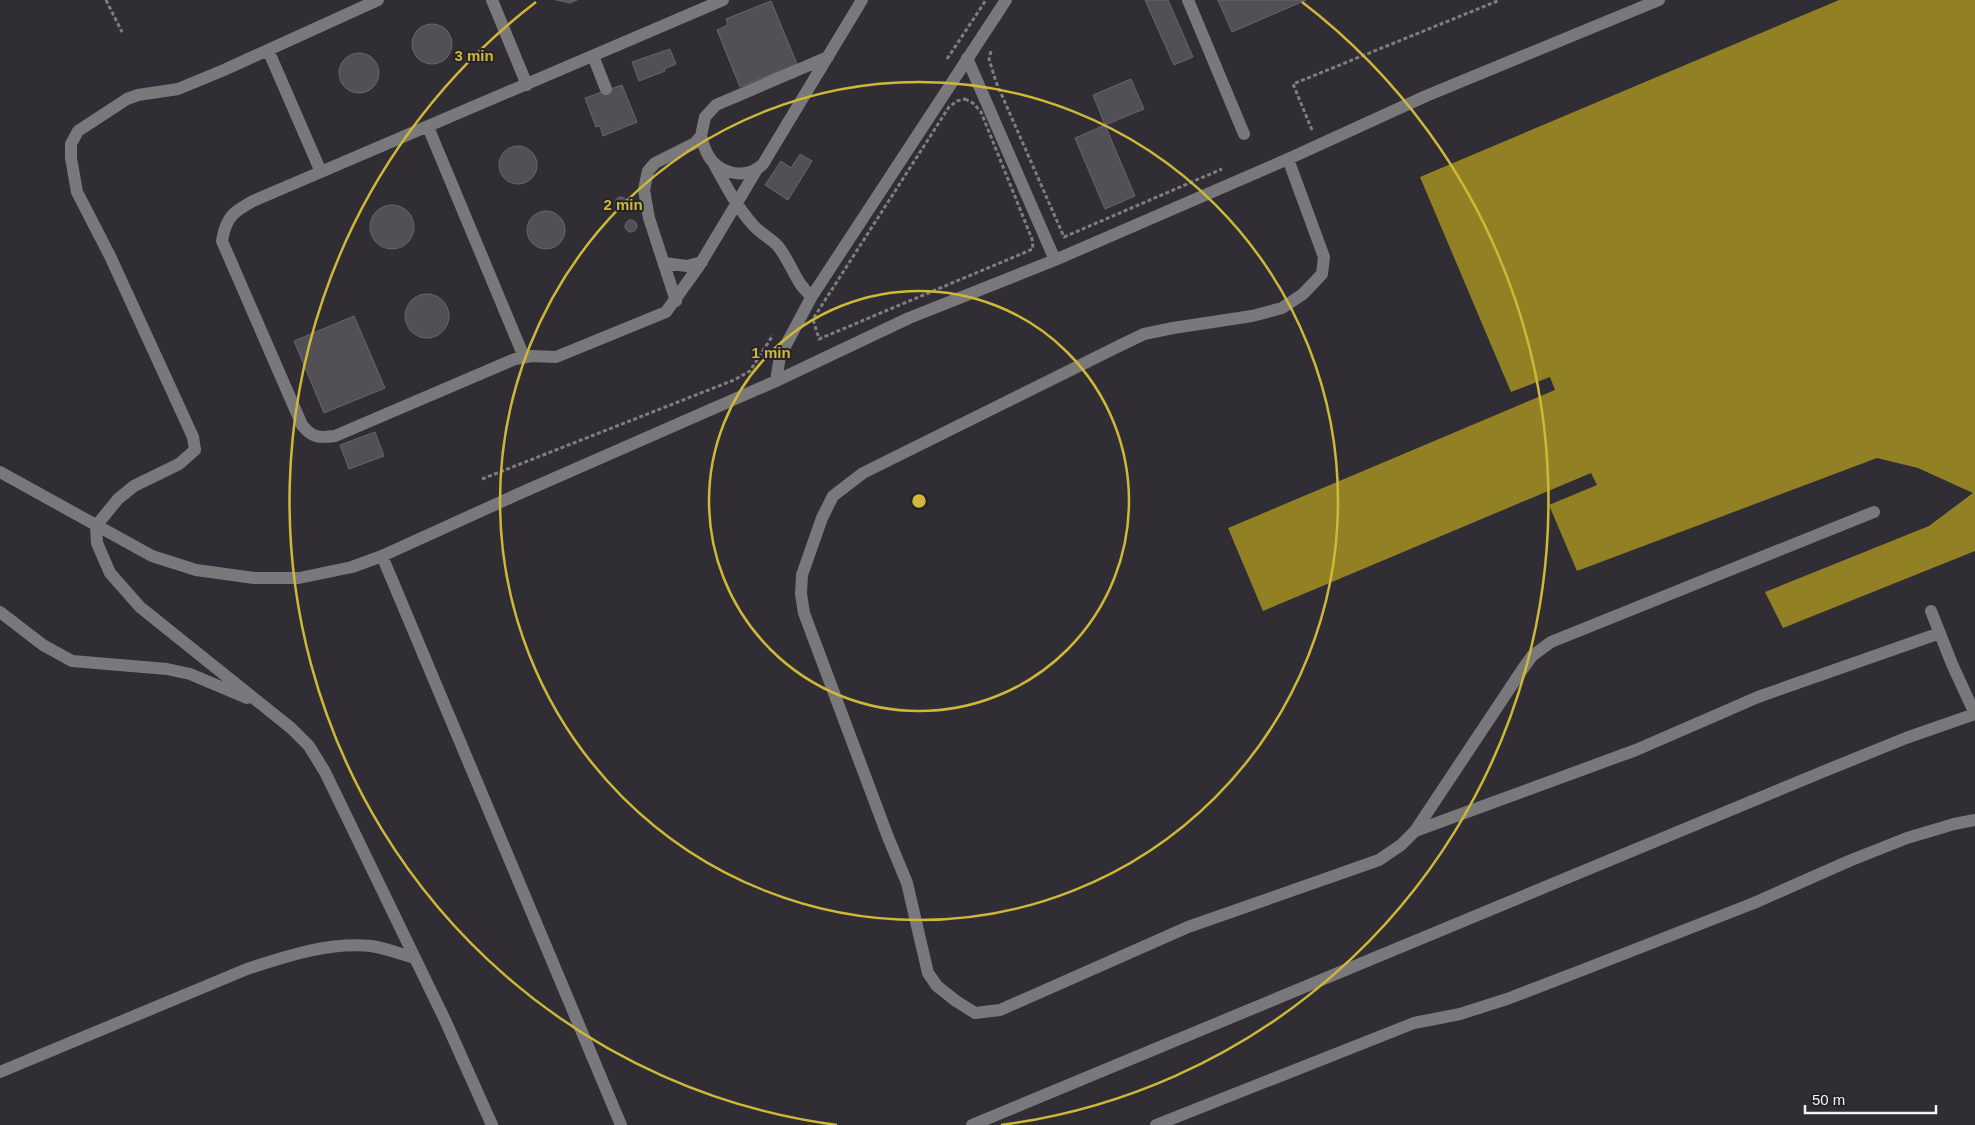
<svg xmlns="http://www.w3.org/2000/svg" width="1975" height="1125" viewBox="0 0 1975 1125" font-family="Arial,sans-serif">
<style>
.water{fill:#928124}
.building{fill:#525056;stroke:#68666d}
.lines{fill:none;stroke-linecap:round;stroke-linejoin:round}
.path{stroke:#7f7d82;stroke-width:3;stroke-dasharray:4 2.5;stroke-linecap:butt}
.minor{stroke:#79787b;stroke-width:12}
.ring{fill:none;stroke:#cfb837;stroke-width:2.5}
.centre{fill:#cfb837;stroke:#26242a;stroke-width:2.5}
.ring-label{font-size:15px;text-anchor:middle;font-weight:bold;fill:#cfb837;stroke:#26242a;stroke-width:4;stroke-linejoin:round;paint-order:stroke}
</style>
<rect width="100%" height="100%" fill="#302e34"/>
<!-- water -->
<path class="water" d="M 1839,0 L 1975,0 L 1975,551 L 1783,628 L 1765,592 L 1929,526 L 1973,493 L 1918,468 L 1877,458 L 1577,571 L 1549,505 L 1597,485 L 1591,473 L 1263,611 L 1228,528 L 1555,390 L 1550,377 L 1511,392 L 1420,177 Z"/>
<!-- building -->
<path class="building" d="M 557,0 L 556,0 L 577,0 L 570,3 Z
M 1145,0 L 1168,0 L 1193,57 L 1174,65 Z
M 1218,0 L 1306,0 L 1232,32 Z
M 771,1 L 797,64 L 740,87 L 717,30 L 728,25 L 726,19 Z
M412 44a20 20 0 1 1 40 0a20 20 0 1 1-40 0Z
M 670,49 L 676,64 L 664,69 L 665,71 L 639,81 L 632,62 Z
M339 73a20 20 0 1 1 40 0a20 20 0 1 1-40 0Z
M 1131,79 L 1144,109 L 1105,125 L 1093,95 Z
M 622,85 L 637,122 L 603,136 L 600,126 L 596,127 L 585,98 Z
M 1105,125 L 1135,196 L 1105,209 L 1075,138 Z
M499 165a19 19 0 1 1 38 0a19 19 0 1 1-38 0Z
M 800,154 L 812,161 L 788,200 L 765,185 L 781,161 L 791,168 Z
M615 203a6 6 0 1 1 12 0a6 6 0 1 1-12 0Z
M370 227a22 22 0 1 1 44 0a22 22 0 1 1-44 0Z
M527 230a19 19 0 1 1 38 0a19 19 0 1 1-38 0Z
M625 226a6 6 0 1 1 12 0a6 6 0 1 1-12 0Z
M405 316a22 22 0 1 1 44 0a22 22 0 1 1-44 0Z
M 354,316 L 385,388 L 324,413 L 294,341 Z
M 375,432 L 384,456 L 349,469 L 340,445 Z"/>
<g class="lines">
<!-- path -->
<path class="path" d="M 106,0 L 122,32
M 991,51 L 989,59 L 996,82 L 1064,237 L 1222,169
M 947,59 L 986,0
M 965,99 L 973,103 L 981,112 L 1032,239 L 1033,249 L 819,339 L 813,319 L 949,107 L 957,101 Z
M 1312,130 L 1293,84 L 1500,0
M 482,479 L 734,380 L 750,371 L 773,335"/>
<!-- minor -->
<path class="minor" d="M 378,0 L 224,70 L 178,89 L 138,95 L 127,99 L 78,131 L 71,144 L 71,158 L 77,192 L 110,256 L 193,437 L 195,450 L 179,464 L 134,486 L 118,499 L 96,526 L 97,543 L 110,573 L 140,607 L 291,728 L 309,746 L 325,772 L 445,1020 L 492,1125
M 492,0 L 527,85
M 723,0 L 253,201 C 233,212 226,217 222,241 L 302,425 C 312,438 319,438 335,436 L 515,359 L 532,356 L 556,357 L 666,312 L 699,266 L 756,171
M 1188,0 L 1244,134
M 268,50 L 321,172
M 593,56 L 606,89
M 967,58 L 1055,260
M 428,127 L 524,357
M 701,136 C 703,144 706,154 712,161 C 726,176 749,178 763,164 L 862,0
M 1288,159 L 1324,257 L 1322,274 L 1303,294 L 1282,308 L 1252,316 L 1173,328 L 1144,334 L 1119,346 L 863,473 L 833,496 L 822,518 L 802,575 L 801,594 L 804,613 L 888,837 L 907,883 L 928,973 L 937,986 L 956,1001 L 975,1013 L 1000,1010 L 1188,927 L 1379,860 L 1401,845 L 1415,831 L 1522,670 L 1532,656 L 1551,642 L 1874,512
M 714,164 C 726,186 737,207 753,225 C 760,233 770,238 777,245 C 791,261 795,284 812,296
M 664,263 L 687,266 L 702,262
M 676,301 L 649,218 L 644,190 L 646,180 L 648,171 L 655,163 L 695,143 L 701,136 L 705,117 L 716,105 L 828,57
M 776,381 L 780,356 L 812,296 L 1006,0
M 0,472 L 152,556 L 196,570 L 254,578 L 299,578 L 352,567 L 382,556 L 516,495 L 776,381 L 909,318 L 1055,260 L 1288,159 L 1426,96 L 1659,0
M 382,556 L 621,1125
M 1931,611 L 1952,664 L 1975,714
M 0,612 L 43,645 L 72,661 L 167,669 L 190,674 L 247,698
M 1415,831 L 1636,750 L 1758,697 L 1940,633
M 0,1072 L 247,969 C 287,956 328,942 371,946 C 385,948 401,954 415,958
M 972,1125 L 1827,770 L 1906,738 L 1975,714
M 1156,1125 L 1414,1023 L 1460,1014 L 1507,999 L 1580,971 L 1754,903 L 1849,861 L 1907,838 L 1954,824 L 1975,820"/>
</g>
<!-- distance rings -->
<g class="ring">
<circle cx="919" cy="501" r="210"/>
<circle cx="919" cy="501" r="419"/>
<path d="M837 1125A629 629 0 0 1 536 2M1302 2A629 629 0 0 1 1001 1125"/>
</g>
<circle cx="919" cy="501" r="8" class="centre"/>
<g class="ring-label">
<text x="474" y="61">3 min</text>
<text x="623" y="210">2 min</text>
<text x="771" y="358">1 min</text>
</g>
<!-- scale -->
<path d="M1805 1105v8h131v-8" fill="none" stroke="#f4f2f6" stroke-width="2.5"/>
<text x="1812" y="1105" font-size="15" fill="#f4f2f6" stroke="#26242a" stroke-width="4" paint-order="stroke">50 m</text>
</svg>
